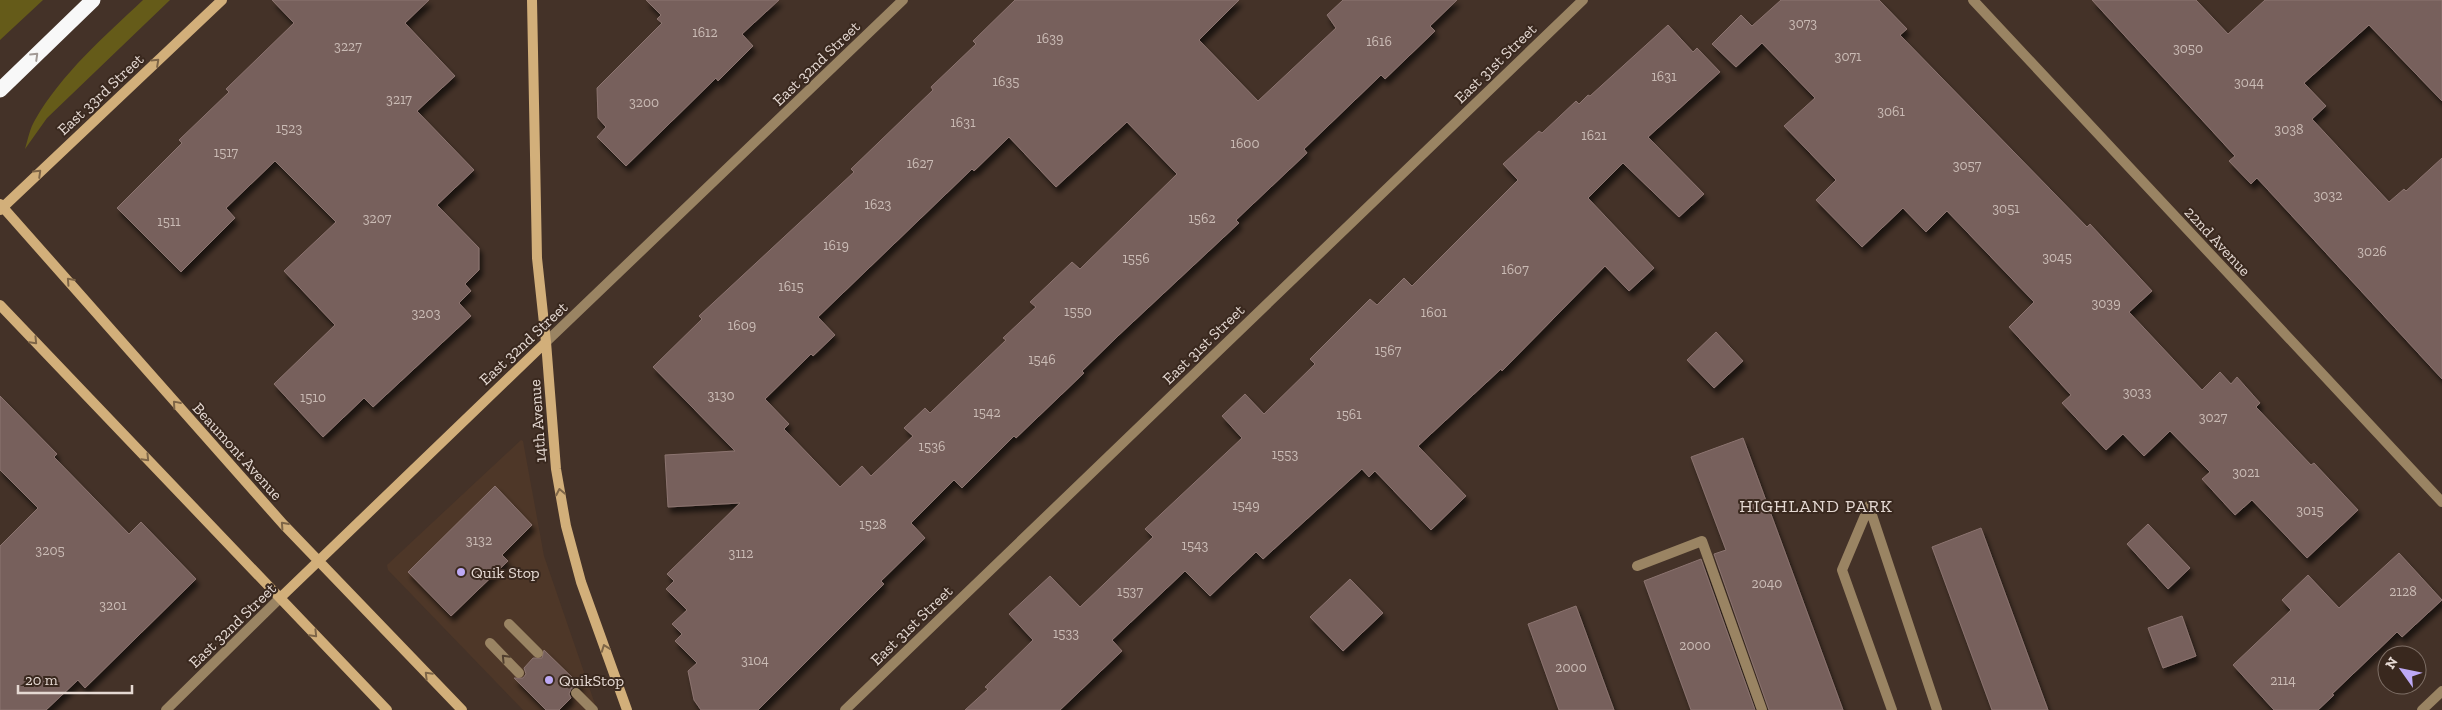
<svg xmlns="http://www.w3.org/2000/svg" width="2442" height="710" viewBox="0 0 2442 710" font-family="'Zilla Slab',serif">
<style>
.built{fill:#4e3728}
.green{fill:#655b19}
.building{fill:#77605c;stroke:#8c7470;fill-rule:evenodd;filter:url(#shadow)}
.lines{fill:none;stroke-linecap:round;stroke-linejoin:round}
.lane{stroke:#9a8463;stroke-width:10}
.street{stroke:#9a8463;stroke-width:10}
.secondary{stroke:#d2af7a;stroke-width:10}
.highway{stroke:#f8f8f8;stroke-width:15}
.oneway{stroke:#a29a96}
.oneway2{stroke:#7e6547}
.oneway3{stroke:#513f2f}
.poi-dot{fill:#bda9f5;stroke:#39281e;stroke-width:2}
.labels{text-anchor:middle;stroke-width:4;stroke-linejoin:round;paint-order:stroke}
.number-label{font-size:14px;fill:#cabbb5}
.street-label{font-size:16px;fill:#e5d9d3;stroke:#39281e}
.poi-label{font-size:16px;fill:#e5d9d3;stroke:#39281e;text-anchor:start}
.neighbourhood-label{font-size:18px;letter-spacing:1px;fill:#e5d9d3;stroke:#39281e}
</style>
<defs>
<filter id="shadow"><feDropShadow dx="3" dy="5.5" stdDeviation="2.5" flood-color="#0009"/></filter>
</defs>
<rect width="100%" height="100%" fill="#443228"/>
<!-- built -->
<path class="built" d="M 521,440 L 523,441 L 544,556 L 597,710 L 523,710 L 388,570 L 387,565 Z"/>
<!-- green -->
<path class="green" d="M 0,0 L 43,0 L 0,40 Z
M 143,0 L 170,0 L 47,118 L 25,149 C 28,139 30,128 35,120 C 62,73 104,37 143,0 Z"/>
<!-- building -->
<path class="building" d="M 272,0 L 429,0 L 405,23 L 455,76 L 417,111 L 474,170 L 437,205 L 479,248 L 479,270 L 465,284 L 471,291 L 459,303 L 471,316 L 373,407 L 364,398 L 323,437 L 274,384 L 335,325 L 284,271 L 336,222 L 275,161 L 226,208 L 235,218 L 181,272 L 117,208 L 182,143 L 179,140 L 229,92 L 226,89 L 294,23 Z
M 646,0 L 779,0 L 742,34 L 753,46 L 718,81 L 716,78 L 626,166 L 597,137 L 606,127 L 598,118 L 597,88 L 662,23 L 657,19 L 661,15 Z
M 1015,0 L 1239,0 L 1199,40 L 1258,101 L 1336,28 L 1327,15 L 1343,0 L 1457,0 L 1430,26 L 1435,31 L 1385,79 L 1381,75 L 1304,149 L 1307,153 L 1236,220 L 1239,223 L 1119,335 L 1082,371 L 1084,373 L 1016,438 L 1014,436 L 962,488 L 954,480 L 911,523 L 925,538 L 881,581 L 884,584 L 758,710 L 701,710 L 694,700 L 688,671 L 697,663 L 675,641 L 682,634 L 672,624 L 687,610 L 666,589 L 674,581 L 667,574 L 740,503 L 668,507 L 665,455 L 735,451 L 653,367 L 702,319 L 699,316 L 854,172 L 851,169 L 933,90 L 931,87 L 976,44 L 973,41 ZM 1127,122 L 1177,174 L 1080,269 L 1072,262 L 1030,302 L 1036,307 L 1003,338 L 1006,340 L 930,413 L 925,408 L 904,428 L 913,436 L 871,476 L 862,466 L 840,487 L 784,429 L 789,424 L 765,399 L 811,354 L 813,356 L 835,335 L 818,317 L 972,169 L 974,171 L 1009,137 L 1056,187 Z
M 1781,0 L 1879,0 L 1907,29 L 1900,35 L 2087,227 L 2090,224 L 2152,291 L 2129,312 L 2202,390 L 2220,372 L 2231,384 L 2237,377 L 2260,403 L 2256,407 L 2311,465 L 2314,463 L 2358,510 L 2307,558 L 2252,500 L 2235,515 L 2202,479 L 2210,472 L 2170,431 L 2144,456 L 2123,434 L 2106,450 L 2062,403 L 2071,395 L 2009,327 L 2034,302 L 1947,211 L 1926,232 L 1903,208 L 1862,247 L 1816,200 L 1836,180 L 1784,126 L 1815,98 L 1762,43 L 1736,67 L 1712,44 L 1741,15 L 1752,26 Z
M 2092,0 L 2196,0 L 2228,34 L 2265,0 L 2442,0 L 2442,101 L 2369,25 L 2304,83 L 2326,106 L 2312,119 L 2389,202 L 2404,189 L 2406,191 L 2442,158 L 2442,379 L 2257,178 L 2251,184 L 2229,161 L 2235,156 Z
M 1668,25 L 1693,52 L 1697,48 L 1720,72 L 1648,137 L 1704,194 L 1679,217 L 1623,163 L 1588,198 L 1654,268 L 1629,291 L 1605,266 L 1502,371 L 1501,369 L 1418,446 L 1466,496 L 1431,530 L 1375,471 L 1369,477 L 1362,469 L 1263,559 L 1256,552 L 1210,596 L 1185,571 L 1112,640 L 1122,651 L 1060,710 L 965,710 L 988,689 L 985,687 L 1033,640 L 1009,614 L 1050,576 L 1080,607 L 1153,537 L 1145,529 L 1242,438 L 1222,416 L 1245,394 L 1264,414 L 1315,364 L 1310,359 L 1370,299 L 1377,305 L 1404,278 L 1412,286 L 1518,180 L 1503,164 L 1539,131 L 1542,133 L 1576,101 L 1579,104 L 1588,95 L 1590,96 Z
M 1716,332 L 1743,361 L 1714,388 L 1687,360 Z
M 0,396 L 57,454 L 54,457 L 129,534 L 141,522 L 196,579 L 85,688 L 78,680 L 46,710 L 0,710 L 0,546 L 38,508 L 0,470 Z
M 1743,438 L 1843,710 L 1769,710 L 1714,554 L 1726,550 L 1691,457 Z
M 495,486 L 532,525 L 502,555 L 508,561 L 451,616 L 408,572 Z
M 2148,524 L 2190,568 L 2168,589 L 2127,544 Z
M 1981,528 L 2048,710 L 1992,710 L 1932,547 Z
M 2399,553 L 2442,600 L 2402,637 L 2397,632 L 2332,694 L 2334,695 L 2318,710 L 2274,710 L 2233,665 L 2291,610 L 2282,600 L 2308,575 L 2339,608 Z
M 1701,559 L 1755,710 L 1691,710 L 1644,581 Z
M 1350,579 L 1383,613 L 1343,651 L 1310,617 Z
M 1576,606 L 1614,710 L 1559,710 L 1528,624 Z
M 2182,616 L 2196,656 L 2163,668 L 2148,628 Z
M 544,650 L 582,687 L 575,686 L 571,689 L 569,694 L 571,698 L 559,710 L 546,710 L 514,678 L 523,678 L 526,674 L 524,668 L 533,658 L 542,658 Z"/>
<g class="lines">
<!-- lane -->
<path class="lane" d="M 1869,506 L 1842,570 L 1892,710
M 1869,506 L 1937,710
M 1637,566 L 1702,541 L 1762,710
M 509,624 L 538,653
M 490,643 L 519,673
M 576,693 L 593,710"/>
<!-- street -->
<path class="street" d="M 1973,0 L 2442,502
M 546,342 L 903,0
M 166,710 L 280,598
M 845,710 L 1583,0
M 2422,710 L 2442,691"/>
<!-- secondary -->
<path class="secondary" d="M 532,0 L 537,258 L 546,342 L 556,469 L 566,526 L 581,582 L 627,710
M 0,204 L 283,524 L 462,710
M 0,210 L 222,0
M 0,305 L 387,710
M 280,598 L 546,342"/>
<!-- highway -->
<path class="highway" d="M 0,90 L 93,0"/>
</g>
<!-- one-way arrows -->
<defs><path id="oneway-chevron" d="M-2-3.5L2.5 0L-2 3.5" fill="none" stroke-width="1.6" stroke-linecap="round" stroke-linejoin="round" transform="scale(1.25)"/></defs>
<use class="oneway" href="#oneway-chevron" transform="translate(35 56) rotate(-44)"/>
<g class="oneway2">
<use href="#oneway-chevron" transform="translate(156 62) rotate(-43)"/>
<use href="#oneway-chevron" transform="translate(38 173) rotate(-44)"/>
<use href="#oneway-chevron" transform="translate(70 281) rotate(-132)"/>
<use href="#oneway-chevron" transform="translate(34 341) rotate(46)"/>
<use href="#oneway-chevron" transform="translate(176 404) rotate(-131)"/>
<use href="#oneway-chevron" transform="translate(146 458) rotate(46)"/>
<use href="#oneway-chevron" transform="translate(560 492) rotate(-101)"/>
<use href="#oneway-chevron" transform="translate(284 525) rotate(-132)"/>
<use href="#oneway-chevron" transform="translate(314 634) rotate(46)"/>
<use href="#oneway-chevron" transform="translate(605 648) rotate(-110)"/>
<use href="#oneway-chevron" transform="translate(428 675) rotate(-135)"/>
</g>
<use class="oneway3" href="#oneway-chevron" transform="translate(505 658) rotate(-134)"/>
<!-- markers -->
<g class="poi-dot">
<circle cx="461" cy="572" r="5"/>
<circle cx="549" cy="680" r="5"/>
</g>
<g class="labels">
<!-- number labels -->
<g class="number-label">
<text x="1803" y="28">3073</text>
<text x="705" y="37">1612</text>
<text x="1050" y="43">1639</text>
<text x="1379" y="46">1616</text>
<text x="348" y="51">3227</text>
<text x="2188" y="53">3050</text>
<text x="1848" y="61">3071</text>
<text x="1664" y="81">1631</text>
<text x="1006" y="86">1635</text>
<text x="2249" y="87">3044</text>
<text x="399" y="104">3217</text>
<text x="644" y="107">3200</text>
<text x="1891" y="116">3061</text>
<text x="963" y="127">1631</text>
<text x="289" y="133">1523</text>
<text x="2289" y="134">3038</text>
<text x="1594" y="140">1621</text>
<text x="1245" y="148">1600</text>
<text x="226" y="157">1517</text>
<text x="920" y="168">1627</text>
<text x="1967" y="170">3057</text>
<text x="2328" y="200">3032</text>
<text x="878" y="209">1623</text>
<text x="2006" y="213">3051</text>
<text x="377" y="223">3207</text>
<text x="1202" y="223">1562</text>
<text x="169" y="226">1511</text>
<text x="836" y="250">1619</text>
<text x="2372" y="256">3026</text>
<text x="2057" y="262">3045</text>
<text x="1136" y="263">1556</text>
<text x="1515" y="274">1607</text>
<text x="791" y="291">1615</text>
<text x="2106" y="308">3039</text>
<text x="1078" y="316">1550</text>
<text x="1434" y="317">1601</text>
<text x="426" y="318">3203</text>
<text x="742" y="330">1609</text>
<text x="1388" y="355">1567</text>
<text x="1042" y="364">1546</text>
<text x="2137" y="397">3033</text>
<text x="721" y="400">3130</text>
<text x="313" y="402">1510</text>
<text x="987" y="417">1542</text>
<text x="1349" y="419">1561</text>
<text x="2213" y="422">3027</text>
<text x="932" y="451">1536</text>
<text x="1285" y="459">1553</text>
<text x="2246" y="477">3021</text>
<text x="1246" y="510">1549</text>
<text x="2310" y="515">3015</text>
<text x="873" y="529">1528</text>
<text x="479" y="545">3132</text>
<text x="1195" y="550">1543</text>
<text x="50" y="555">3205</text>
<text x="741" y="558">3112</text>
<text x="1767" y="588">2040</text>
<text x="1130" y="596">1537</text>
<text x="2403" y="596">2128</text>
<text x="113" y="610">3201</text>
<text x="1066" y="638">1533</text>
<text x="1695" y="650">2000</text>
<text x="755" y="665">3104</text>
<text x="1571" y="672">2000</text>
<text x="2283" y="685">2114</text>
</g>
<!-- street labels -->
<g class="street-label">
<text transform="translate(816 63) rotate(-44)" y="6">East 32nd Street</text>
<text transform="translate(1495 63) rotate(-44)" y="6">East 31st Street</text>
<text transform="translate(100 94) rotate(-43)" y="6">East 33rd Street</text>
<text transform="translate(2218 241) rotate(47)" y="6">22nd Avenue</text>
<text transform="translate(523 343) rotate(-43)" y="6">East 32nd Street</text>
<text transform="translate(1203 344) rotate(-44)" y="6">East 31st Street</text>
<text transform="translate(537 421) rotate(-94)" y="6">14th Avenue</text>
<text transform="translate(238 451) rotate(48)" y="6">Beaumont Avenue</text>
<text transform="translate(232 625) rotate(-44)" y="6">East 32nd Street</text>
<text transform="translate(911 625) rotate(-44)" y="6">East 31st Street</text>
</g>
<!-- poi labels -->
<g class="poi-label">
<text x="471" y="578">Quik Stop</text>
<text x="559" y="686">QuikStop</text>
</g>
<!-- neighbourhood labels -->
<g class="neighbourhood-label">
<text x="1816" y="512">HIGHLAND PARK</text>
</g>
</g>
<!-- north arrow -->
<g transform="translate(2402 670) rotate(303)"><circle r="24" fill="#39281e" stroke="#7e6f66"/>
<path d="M0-4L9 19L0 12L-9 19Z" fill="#bda9f5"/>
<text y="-8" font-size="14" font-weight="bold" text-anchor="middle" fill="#e5d9d3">N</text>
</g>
<!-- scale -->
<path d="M18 685v8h114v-8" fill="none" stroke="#e5d9d3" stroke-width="2.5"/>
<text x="25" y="685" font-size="15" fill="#e5d9d3" stroke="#39281e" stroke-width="4" paint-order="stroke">20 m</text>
</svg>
